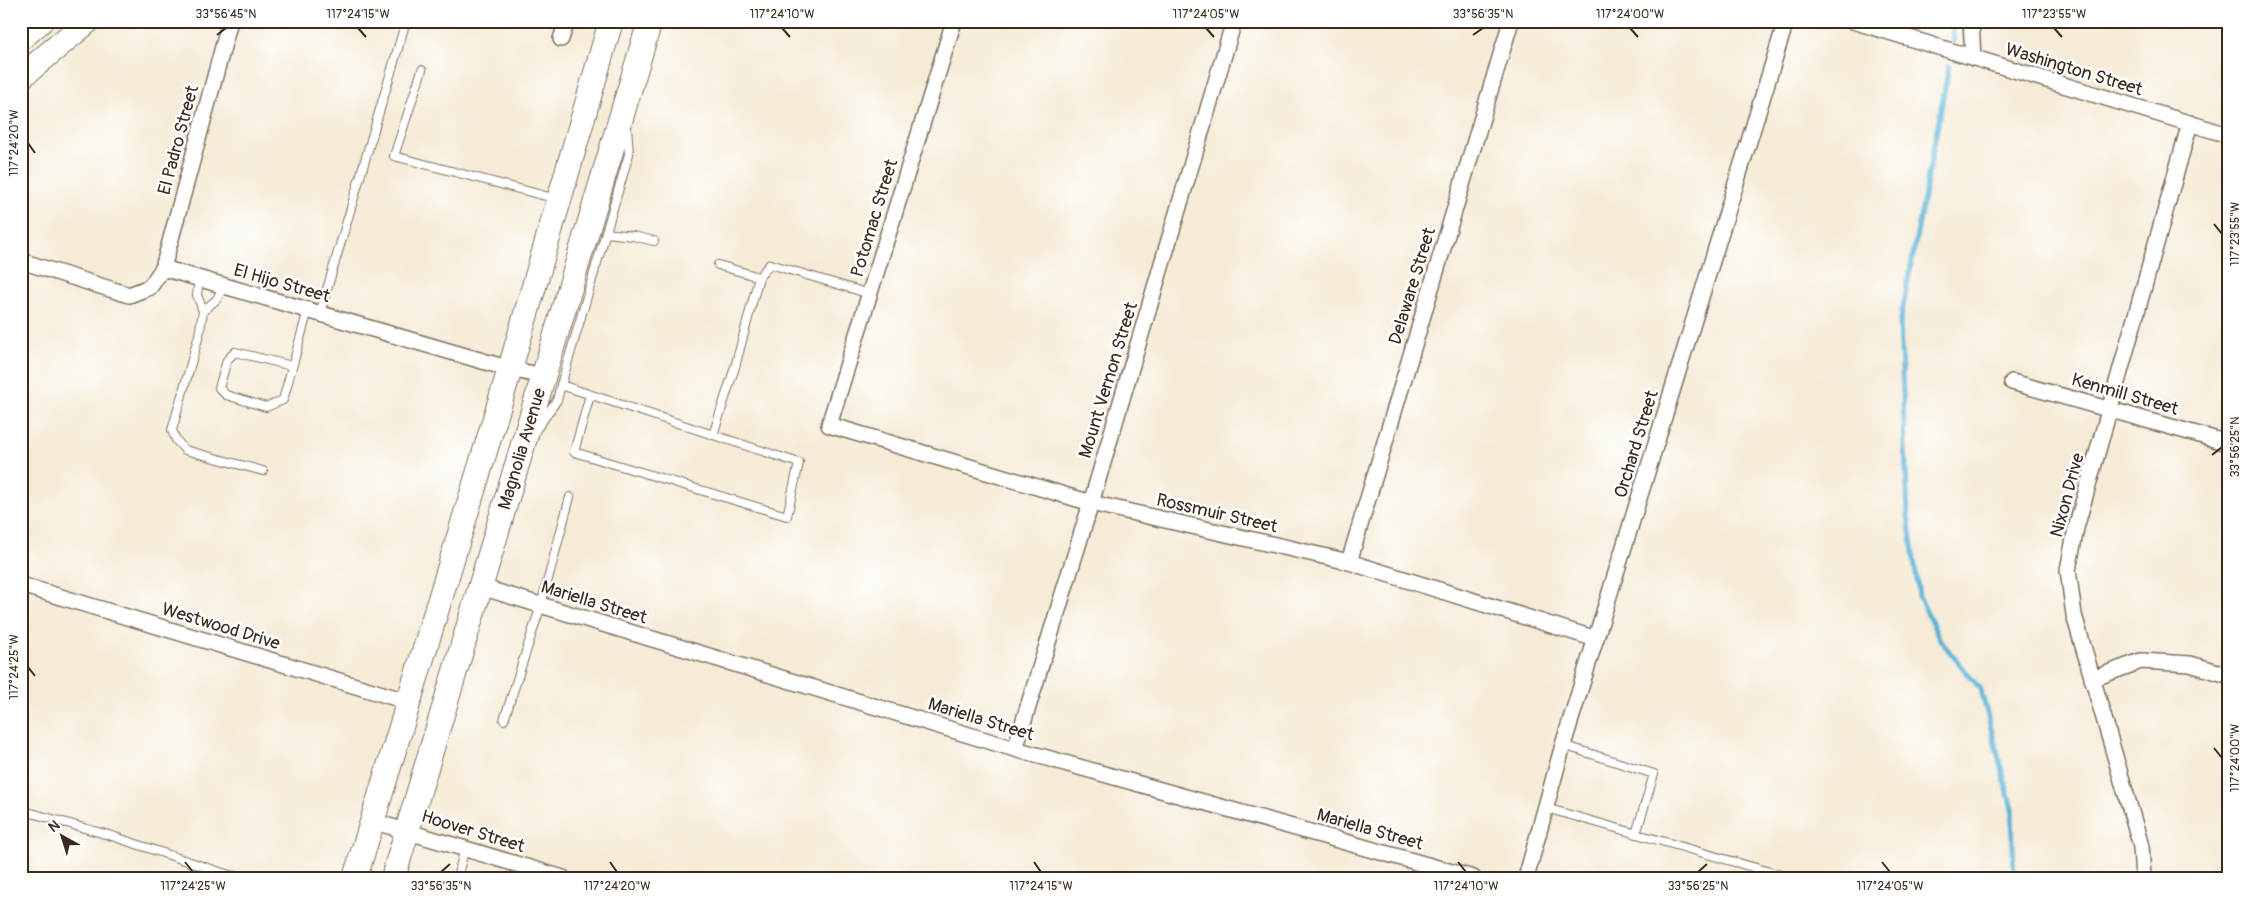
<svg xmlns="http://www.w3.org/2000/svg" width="2249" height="899" viewBox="0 0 2249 899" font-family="Pangolin,sans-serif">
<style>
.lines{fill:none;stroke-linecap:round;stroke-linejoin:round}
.stream{stroke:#5cb2d8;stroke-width:5}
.service-casing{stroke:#7c6e5e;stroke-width:10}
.minor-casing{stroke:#7c6e5e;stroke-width:18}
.primary-casing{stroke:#7c6e5e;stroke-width:26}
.service{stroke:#fff;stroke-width:8}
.minor{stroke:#fff;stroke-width:15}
.primary{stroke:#fff;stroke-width:24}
.ticks{fill:none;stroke:#3b2a1e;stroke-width:2}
.labels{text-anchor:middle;stroke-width:5;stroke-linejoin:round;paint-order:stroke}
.street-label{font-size:18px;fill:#3b2a1e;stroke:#fff}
.neatline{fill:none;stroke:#3b2a1e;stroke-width:2}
.ticks-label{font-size:12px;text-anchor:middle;fill:#3b2a1e}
</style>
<rect width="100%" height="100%" fill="#fff"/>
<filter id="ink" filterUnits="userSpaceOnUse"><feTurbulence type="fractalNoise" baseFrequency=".02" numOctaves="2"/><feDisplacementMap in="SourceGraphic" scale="10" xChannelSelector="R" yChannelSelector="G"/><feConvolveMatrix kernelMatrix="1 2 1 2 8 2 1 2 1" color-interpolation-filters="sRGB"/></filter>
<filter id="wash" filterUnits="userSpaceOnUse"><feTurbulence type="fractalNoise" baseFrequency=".0096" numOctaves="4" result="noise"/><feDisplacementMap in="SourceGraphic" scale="20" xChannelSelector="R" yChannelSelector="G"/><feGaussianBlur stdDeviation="1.12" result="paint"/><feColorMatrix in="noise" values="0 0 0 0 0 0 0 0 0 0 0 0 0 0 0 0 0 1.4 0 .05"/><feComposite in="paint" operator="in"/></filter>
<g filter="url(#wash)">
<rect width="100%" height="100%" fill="#f5ebd6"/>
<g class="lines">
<!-- stream -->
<path class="stream" d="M 1952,21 L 1954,42
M 1949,66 L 1900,323 L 1908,516 L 1919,596 L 1940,640 L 1981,690 L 2012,809 L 2014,878"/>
</g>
</g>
<g filter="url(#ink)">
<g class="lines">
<!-- service casing -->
<g class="service-casing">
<path id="service" d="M 422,70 L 394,156 L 557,199
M 606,233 L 633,236 L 654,241
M 759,277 L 770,264 L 870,294
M 199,279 L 197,295 L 203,311 L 217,299 L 224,286
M 203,311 L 199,335 L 172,430 L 176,440 L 185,450 L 263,471
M 320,313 L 406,21
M 292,366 L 235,352 L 227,360 L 219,388 L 226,395 L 266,407 L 283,400 L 308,310
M 561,385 L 567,387 L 799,463 L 787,516 L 574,452 L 590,395
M 538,427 L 557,400 L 561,385 L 629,154 L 627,127
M 713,435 L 735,367 L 759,277 L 718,265
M 504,720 L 541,605 L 570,497
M 1563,745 L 1654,774 L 1636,834
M 1546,808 L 1791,878
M 21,810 L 112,836 L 229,875 L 250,878
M 457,878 L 465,848"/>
</g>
<!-- minor casing -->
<g class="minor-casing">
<path id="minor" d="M 954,21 L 829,425 L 1091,503 L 1349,562 L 1596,639
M 1853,21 L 2228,135
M 1971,21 L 1973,58
M 561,39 L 567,21
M 21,261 L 129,295 L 150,287 L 163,268 L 230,21
M 163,268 L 510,369 L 543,376
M 2012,382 L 2228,443
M 1349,562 L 1511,21
M 21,585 L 409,702
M 481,587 L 1015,749 L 1473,878
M 2092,679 L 2141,661 L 2190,664 L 2228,675
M 1015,749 L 1091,503 L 1234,21
M 372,821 L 563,878
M 1526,878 L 1563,745 L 1786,21
M 2143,878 L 2141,846 L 2074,615 L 2068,570 L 2076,528 L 2190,123"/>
</g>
<!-- primary casing -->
<g class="primary-casing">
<g id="primary">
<path d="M 21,38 L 41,21"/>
<path d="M 21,77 L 88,21"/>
<path d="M 355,878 L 510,369 L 611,21"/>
<path id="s1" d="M 393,878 L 650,21"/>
</g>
</g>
<!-- service -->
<use href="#service" class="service"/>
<!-- minor -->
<use href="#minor" class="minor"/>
<!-- primary -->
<use href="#primary" class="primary"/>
</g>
</g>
<!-- ticks -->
<path class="ticks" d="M 358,28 L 366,37M 782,28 L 790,37M 1206,28 L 1214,37M 1630,28 L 1638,37M 2054,28 L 2062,37M 217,35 L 226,28M 1473,35 L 1483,28M 28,143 L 35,153M 2214,224 L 2222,234M 2212,455 L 2222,447M 28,667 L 35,676M 2214,748 L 2222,758M 185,862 L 193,872M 610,862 L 617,872M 1034,862 L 1041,872M 1458,862 L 1466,872M 1882,862 L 1890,872M 441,872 L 450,864M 1698,872 L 1707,864"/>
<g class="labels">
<!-- street labels -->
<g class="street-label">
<text transform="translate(2074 69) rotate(17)" y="6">Washington Street</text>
<text transform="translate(178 140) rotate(-75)" y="6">El Padro Street</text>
<text transform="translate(874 218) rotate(-73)" y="6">Potomac Street</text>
<text transform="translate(282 283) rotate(16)" y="6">El Hijo Street</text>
<text transform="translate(1412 286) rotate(-73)" y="6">Delaware Street</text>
<text transform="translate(1108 380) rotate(-73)" y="6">Mount Vernon Street</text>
<text transform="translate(2125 394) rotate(16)" y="6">Kenmill Street</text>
<text transform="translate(1636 444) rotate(-73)" y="6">Orchard Street</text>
<text dy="6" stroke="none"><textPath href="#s1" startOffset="448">Magnolia Avenue</textPath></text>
<text transform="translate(2067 495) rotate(-75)" y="6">Nixon Drive</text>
<text transform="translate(1217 513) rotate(13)" y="6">Rossmuir Street</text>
<text transform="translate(594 602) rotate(17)" y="6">Mariella Street</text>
<text transform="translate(221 626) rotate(17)" y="6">Westwood Drive</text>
<text transform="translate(981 719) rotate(17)" y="6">Mariella Street</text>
<text transform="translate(1370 829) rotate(16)" y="6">Mariella Street</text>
<text transform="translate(473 831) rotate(17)" y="6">Hoover Street</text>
</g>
</g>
<!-- margin -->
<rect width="2249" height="899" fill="none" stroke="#fff" stroke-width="55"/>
<!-- north arrow -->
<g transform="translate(62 836) rotate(321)" stroke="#ffffff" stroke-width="4" paint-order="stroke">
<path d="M0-4L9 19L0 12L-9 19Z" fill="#3b2a1e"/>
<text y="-8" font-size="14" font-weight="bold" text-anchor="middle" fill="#3b2a1e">N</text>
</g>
<rect x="28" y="28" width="2194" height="844" class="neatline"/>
<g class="ticks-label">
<text x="226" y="18">33°56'45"N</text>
<text x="358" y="18">117°24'15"W</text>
<text x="782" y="18">117°24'10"W</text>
<text x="1206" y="18">117°24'05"W</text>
<text x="1483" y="18">33°56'35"N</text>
<text x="1630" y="18">117°24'00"W</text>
<text x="2054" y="18">117°23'55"W</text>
<text transform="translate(14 143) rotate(-90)" y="4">117°24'20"W</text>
<text transform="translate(2235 234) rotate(-90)" y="4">117°23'55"W</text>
<text transform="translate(2235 447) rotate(-90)" y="4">33°56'25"N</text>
<text transform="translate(14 667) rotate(-90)" y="4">117°24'25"W</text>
<text transform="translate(2235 758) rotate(-90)" y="4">117°24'00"W</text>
<text x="193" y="890">117°24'25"W</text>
<text x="441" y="890">33°56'35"N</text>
<text x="617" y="890">117°24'20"W</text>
<text x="1041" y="890">117°24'15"W</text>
<text x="1466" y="890">117°24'10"W</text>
<text x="1698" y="890">33°56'25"N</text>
<text x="1890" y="890">117°24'05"W</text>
</g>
</svg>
